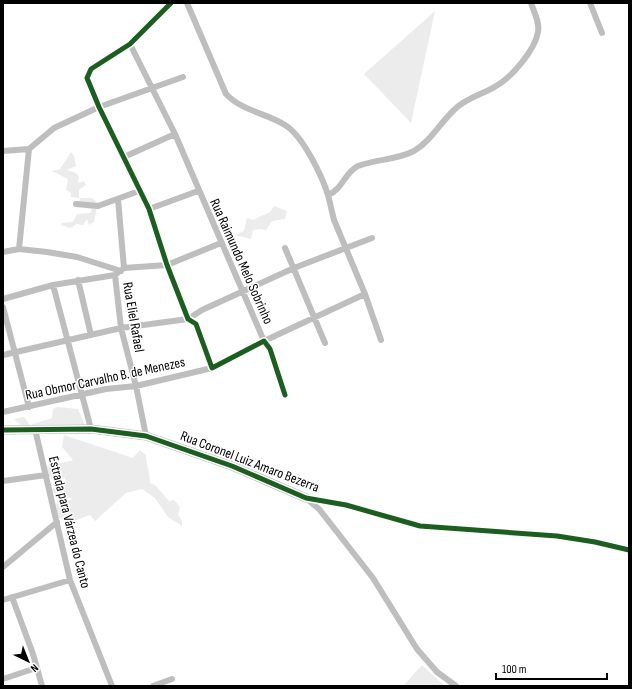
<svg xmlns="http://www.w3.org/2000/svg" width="632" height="689" viewBox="0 0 632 689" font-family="'Sofia Sans Condensed',sans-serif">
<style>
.green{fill:#ececec}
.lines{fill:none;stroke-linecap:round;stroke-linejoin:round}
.street{stroke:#bebebe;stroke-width:6}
.secondary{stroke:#b8b8b8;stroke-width:9}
.cycleway-casing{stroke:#fff;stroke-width:8}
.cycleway{stroke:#1b5e20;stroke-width:5}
.labels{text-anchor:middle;stroke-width:3;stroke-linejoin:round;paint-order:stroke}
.street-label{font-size:14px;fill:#000;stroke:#fff}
</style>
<rect width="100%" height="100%" fill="#fff"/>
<!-- green -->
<path class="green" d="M 435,11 L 411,123 L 364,74 Z
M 71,152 L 74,156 L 76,166 L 67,170 L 76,173 L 79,177 L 78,183 L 84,181 L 86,185 L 79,190 L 79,198 L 71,197 L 71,193 L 66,190 L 68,179 L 52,171 L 60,169 Z
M 80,198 L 92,198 L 98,203 L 94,222 L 89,225 L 87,219 L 83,225 L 77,224 L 70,228 L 61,225 L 62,223 L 73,222 L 77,214 L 90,213 L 92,209 L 79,206 Z
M 274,206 L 287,211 L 285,219 L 272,221 L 266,230 L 260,229 L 253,230 L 251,239 L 235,235 L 244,231 L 247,218 L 253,220 L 270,212 Z
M 57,407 L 78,409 L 85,425 L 23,427 L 14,419 L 24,417 L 30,425 L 52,418 L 53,409 Z
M 64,435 L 133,458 L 140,450 L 146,455 C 146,465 150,473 150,483 L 155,485 L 169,501 L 174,500 L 180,507 L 178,514 L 182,521 L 182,526 L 168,517 L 155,498 L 142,489 L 126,493 L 95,521 L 90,515 L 68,523 L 58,517 L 56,504 L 73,499 L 55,494 L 51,489 L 66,485 L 65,478 L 49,477 L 47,467 L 73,460 L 62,447 Z
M 422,665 L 445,686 L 403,686 Z"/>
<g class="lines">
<!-- street -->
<path class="street" d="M 171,3 L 130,44 L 91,69 L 87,78 L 99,107 L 149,209 L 167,265 L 188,319 L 196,324 L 212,368 L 264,341 L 270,349 L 285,395
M 187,3 L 226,94 C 242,111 266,113 285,125 C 303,136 322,176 328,195
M 590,3 L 602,33
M 130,44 L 175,134 L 264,341 L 365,294
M 3,151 L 29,149
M 124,157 L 175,134
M 118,199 L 124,268
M 76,204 L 98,206 L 139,191
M 149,209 L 198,191
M 285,248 L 325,343
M 19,249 L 29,149 L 54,128 L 99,107 L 183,77
M 3,252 L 19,249 L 47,252 L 77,257 L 121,271
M 115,275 L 121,328 L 136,386 L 146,436
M 78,280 L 91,335
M 53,285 L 91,429
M 3,299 L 53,285 L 115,275 L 124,268 L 167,265 L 221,243
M 3,307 L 29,407
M 381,340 L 365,294 L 334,220 L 328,195 C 342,190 345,172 358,166 C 376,159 397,160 414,151 C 431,141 440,123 454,110 C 467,97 482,95 496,86 C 512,77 535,50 538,32 C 540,23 534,12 531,3
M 3,355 L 121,328 L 188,319 L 202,310 L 294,268 L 372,238
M 3,412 L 106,389 L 136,386 L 212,368
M 35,429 L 70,580 L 112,686
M 3,481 L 46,475
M 306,498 L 346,505 L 420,526 L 557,536 L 595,542 L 629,550
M 307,499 L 319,509 L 373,578 L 417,649 L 437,672 L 456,686
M 3,567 L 57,522
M 12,597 L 33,654 L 42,686
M 3,600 L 70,580
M 3,679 L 36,668
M 153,686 L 172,679"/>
<!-- secondary -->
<path class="secondary" d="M 3,430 L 91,429 L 146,436 L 232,466 L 306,498"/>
<!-- cycleway casing -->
<g class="cycleway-casing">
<path id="cycleway" d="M 171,3 L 130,44 L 91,69 L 87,78 L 99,107 L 149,209 L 167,265 L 188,319 L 196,324 L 212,368 L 264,341 L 270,349 L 285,395
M 3,430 L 91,429 L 146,436 L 232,466 L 306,498 L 346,505 L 420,526 L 557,536 L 595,542 L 629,550"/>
</g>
<!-- cycleway -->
<use href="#cycleway" class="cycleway"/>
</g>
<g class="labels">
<!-- street labels -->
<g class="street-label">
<text transform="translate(242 261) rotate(66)" y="5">Rua Raimundo Melo Sobrinho</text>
<text transform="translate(134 317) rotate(80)" y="5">Rua Eliel Rafael</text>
<text transform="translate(105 378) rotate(-12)" y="5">Rua Obmor Carvalho B. de Menezes</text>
<text transform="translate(250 461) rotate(21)" y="5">Rua Coronel Luiz Amaro Bezerra</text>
<text transform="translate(70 522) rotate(76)" y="5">Estrada para Várzea do Canto</text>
</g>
</g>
<!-- border -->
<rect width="632" height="689" fill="none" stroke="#000000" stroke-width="8"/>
<!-- north arrow -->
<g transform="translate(28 661) rotate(137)" stroke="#ffffff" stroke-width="3" paint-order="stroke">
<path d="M0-3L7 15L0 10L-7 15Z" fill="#000000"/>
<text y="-6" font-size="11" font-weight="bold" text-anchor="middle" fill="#000000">N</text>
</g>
<!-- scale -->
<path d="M496 673v6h111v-6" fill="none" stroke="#000000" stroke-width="2"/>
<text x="502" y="673" font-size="12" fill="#000000" stroke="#ffffff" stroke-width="3" paint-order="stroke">100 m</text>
</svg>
